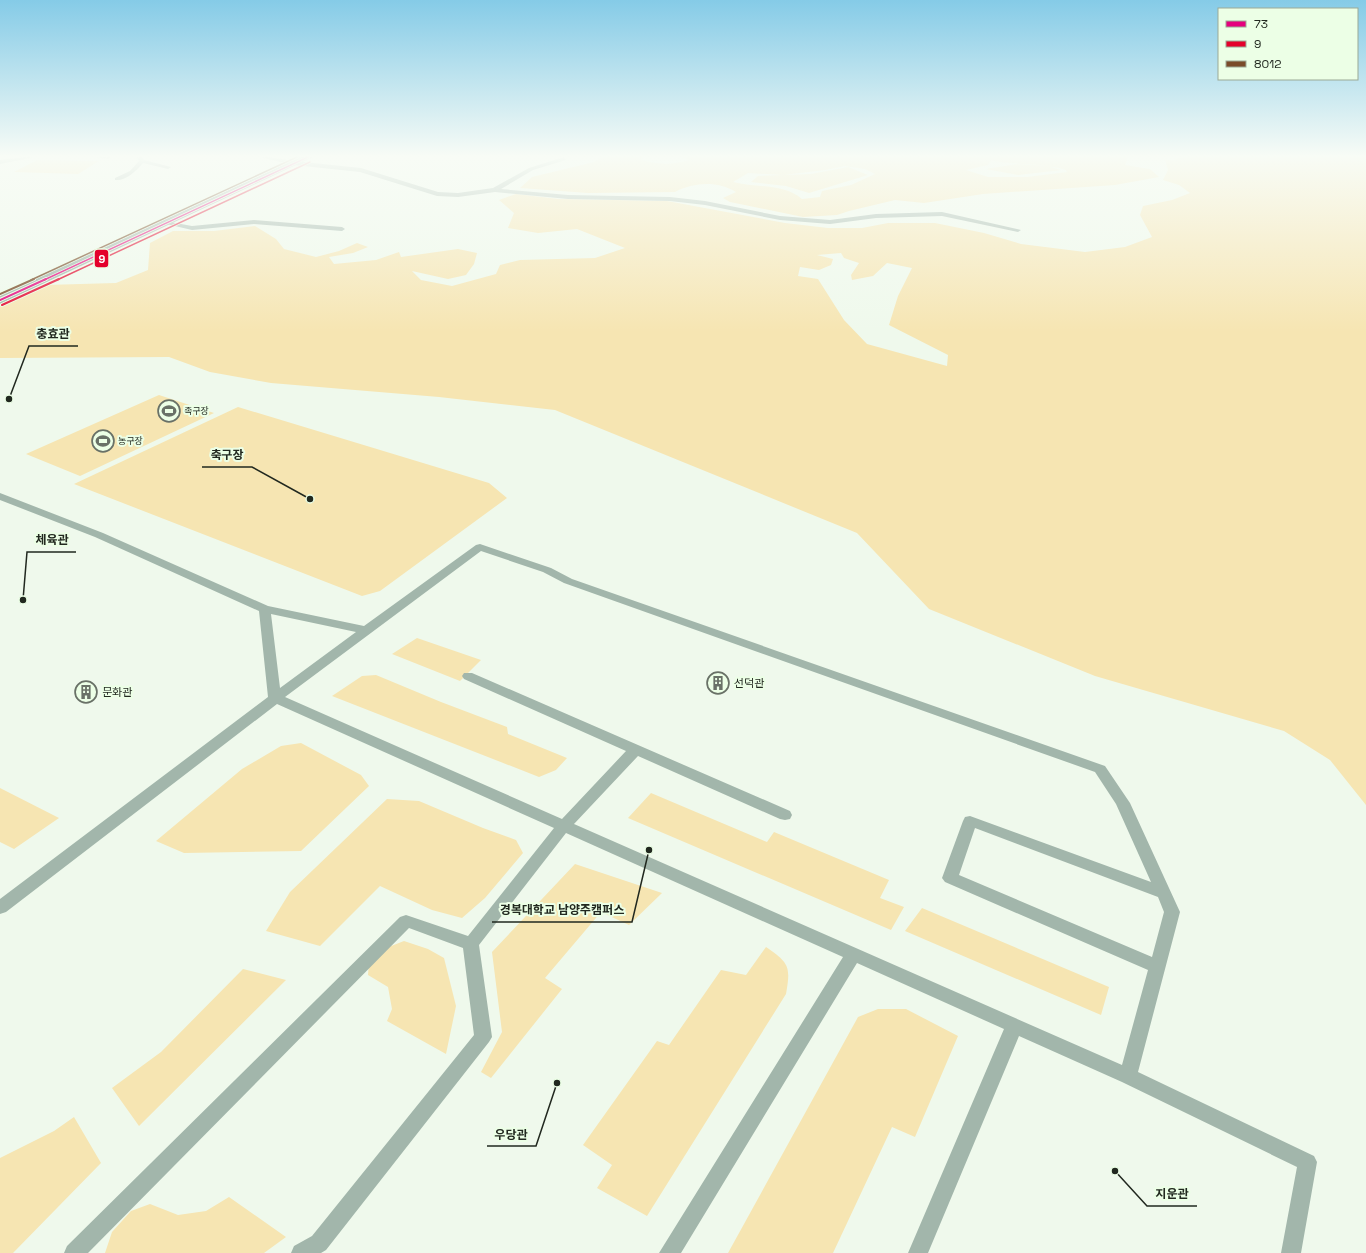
<svg xmlns="http://www.w3.org/2000/svg" width="1366" height="1253" viewBox="0 0 1366 1253" font-family="'Space Grotesk','Noto Sans KR',sans-serif">
<style>
.green{fill:#f6e5b2;fill-rule:evenodd}
.lines{fill:none;stroke-linecap:round;stroke-linejoin:round}
.service{fill:#a2b6ab;fill-rule:evenodd}
.tertiary{fill:#a2b6ab;fill-rule:evenodd}
.bus-1-far1-casing{stroke:#ecffe6;stroke-width:3}
.bus-1-casing{stroke:#ecffe6;stroke-width:4}
.bus-2-far1-casing{stroke:#ecffe6;stroke-width:3}
.bus-2-casing{stroke:#ecffe6;stroke-width:4}
.bus-3-far1-casing{stroke:#ecffe6;stroke-width:3}
.bus-3-casing{stroke:#ecffe6;stroke-width:4}
.bus-1-far1{stroke:#e5007d;stroke-width:1.5}
.bus-1{stroke:#e5007d;stroke-width:2}
.bus-2-far1{stroke:#e4002b;stroke-width:1.5}
.bus-2{stroke:#e4002b;stroke-width:2}
.bus-3-far1{stroke:#7a4b2a;stroke-width:1.5}
.bus-3{stroke:#7a4b2a;stroke-width:2}
.labels{text-anchor:middle;stroke-width:4;stroke-linejoin:round;paint-order:stroke}
.far-poi-label{font-size:9px;fill:#21281f;stroke:#ecffe6;text-anchor:start}
.poi-label{font-size:11px;fill:#21281f;stroke:#ecffe6;text-anchor:start}
.leader{fill:none;stroke:#21281f;stroke-width:1.5}
.callout-dot{fill:#21281f;stroke:#ecffe6;stroke-width:1.5}
.callout-label{font-size:12px;text-anchor:middle;font-weight:bold;fill:#21281f;stroke:#ecffe6;stroke-width:4;stroke-linejoin:round;paint-order:stroke}
.line-badge{stroke:#ecffe6;stroke-width:1.5}
.badge-label{font-size:11px;text-anchor:middle;font-weight:bold;fill:#fff}
</style>
<rect width="100%" height="100%" fill="#eff9ec"/>
<!-- green -->
<path class="green" d="M 602,157 L 644,157 L 639,159 C 656,165 673,165 689,160 L 681,157 L 1128,157 L 1125,165 L 1150,169 L 1159,177 L 1115,185 L 983,194 L 924,203 L 895,200 L 849,211 L 837,215 L 803,217 L 730,202 L 723,198 L 736,192 C 718,181 694,182 675,192 L 588,193 L 520,188 L 532,177 L 594,162 ZM 991,160 C 1016,166 1041,162 1066,170 L 1067,172 L 1027,177 L 988,177 L 966,170 L 988,165 ZM 845,166 L 865,169 L 875,174 L 851,185 L 822,191 L 820,197 L 802,199 C 784,183 755,188 733,182 L 748,173 L 783,175 L 825,170 Z
M 1181,157 L 1366,157 L 1366,805 L 1330,760 L 1284,731 L 1095,676 L 929,609 L 857,533 L 555,410 L 439,397 L 271,383 L 210,372 L 169,357 L 0,358 L 0,306 L 45,285 L 116,283 L 148,270 L 150,243 L 173,231 L 214,231 L 255,226 L 276,239 L 284,249 L 316,257 L 339,251 L 357,243 L 368,247 L 353,253 L 329,257 L 334,264 L 376,260 L 399,252 L 401,257 L 458,249 L 477,253 L 474,264 L 466,275 L 448,279 L 412,271 L 421,280 L 452,286 L 496,274 L 500,265 L 520,260 L 595,258 L 625,248 L 577,229 L 538,233 L 508,228 L 514,213 L 499,200 L 516,194 L 559,199 L 667,201 L 785,223 L 828,228 L 862,228 L 888,223 L 935,223 L 984,233 L 1021,244 L 1085,252 L 1125,247 L 1152,237 L 1140,215 L 1143,206 L 1172,200 L 1190,193 L 1179,185 L 1163,180 L 1168,170 L 1165,160 L 1174,160 ZM 841,253 L 844,258 L 859,263 L 851,275 L 852,280 L 873,276 L 887,263 L 912,268 L 898,296 L 889,325 L 948,355 L 947,366 L 867,344 L 844,320 L 818,279 L 798,276 L 800,267 L 819,270 L 831,265 L 833,259 L 817,255 Z
M 37,160 L 99,161 L 78,174 L 14,172 Z
M 1017,164 L 1048,166 L 1061,170 L 1018,175 L 986,169 Z
M 848,167 L 868,175 L 809,193 L 786,186 L 751,182 L 758,176 L 811,174 Z
M 159,395 L 214,413 L 80,476 L 26,454 Z
M 238,407 L 489,483 L 507,498 L 380,591 L 362,596 L 74,484 Z
M 417,638 L 481,660 L 460,681 L 392,654 Z
M 376,675 L 441,702 L 507,727 L 508,734 L 567,758 L 556,770 L 539,777 L 332,696 L 362,676 Z
M 301,743 L 361,775 L 369,786 L 301,851 L 184,853 L 156,841 L 242,769 L 281,746 Z
M 0,788 L 59,818 L 14,849 L 0,842 Z
M 651,793 L 767,842 L 774,832 L 889,880 L 880,898 L 904,907 L 891,930 L 628,818 Z
M 387,799 L 419,801 L 483,828 L 516,840 L 523,853 L 485,898 L 462,918 L 432,910 L 380,886 L 320,946 L 266,931 L 290,892 Z
M 575,864 L 662,893 L 629,925 L 601,912 L 545,978 L 562,989 L 491,1078 L 481,1072 L 502,1032 L 492,952 Z
M 922,908 L 1109,987 L 1101,1015 L 905,931 Z
M 404,941 L 428,949 L 444,958 L 456,1006 L 446,1054 L 387,1021 L 392,1009 L 388,987 L 368,975 L 369,962 L 381,950 Z
M 766,947 C 789,963 791,966 786,994 L 647,1216 L 597,1188 L 612,1165 L 583,1145 L 657,1041 L 669,1045 L 721,970 L 746,975 Z
M 243,969 L 286,980 L 139,1126 L 112,1088 L 161,1052 Z
M 878,1009 L 906,1009 L 958,1036 L 915,1137 L 892,1127 L 833,1253 L 728,1253 L 858,1017 Z
M 74,1117 L 101,1163 L 13,1253 L 0,1253 L 0,1158 L 54,1131 Z
M 229,1197 L 286,1237 L 264,1253 L 105,1253 L 112,1232 L 131,1211 L 150,1204 L 178,1215 L 206,1211 Z"/>
<g class="lines">
<!-- service -->
<path class="service" d="M 24,157 L 35,157 L 0,164 L 0,160 Z
M 95,157 L 111,157 L 108,159 Z
M 136,157 L 142,157 L 144,160 L 171,167 L 168,169 L 143,163 C 136,171 126,181 115,180 L 115,178 L 130,171 L 139,161 Z
M 259,157 L 269,157 L 294,161 L 361,168 L 438,192 L 458,193 L 493,188 L 529,168 L 564,157 L 566,160 L 533,170 L 501,189 L 568,195 L 670,197 L 705,201 L 780,216 L 830,220 L 876,214 L 942,212 L 1021,230 L 1018,232 L 942,216 L 876,218 L 830,224 L 780,220 L 705,205 L 670,201 L 568,199 L 495,192 L 458,197 L 437,196 L 360,172 L 294,165 Z
M 254,220 L 342,227 L 345,229 L 342,231 L 254,224 L 192,230 L 162,223 L 165,221 L 192,226 Z
M 0,493 L 103,533 L 268,606 L 364,626 L 476,545 L 480,544 L 551,568 L 572,579 L 1105,766 L 1130,803 L 1180,912 L 1138,1072 L 1314,1156 L 1317,1162 L 1301,1253 L 1281,1253 L 1297,1167 L 1122,1082 L 1019,1036 L 928,1253 L 908,1253 L 1004,1029 L 857,963 L 681,1253 L 659,1253 L 843,957 L 566,833 L 479,945 L 492,1037 L 489,1042 L 326,1250 L 321,1253 L 291,1253 L 294,1246 L 312,1236 L 474,1035 L 463,948 L 409,928 L 88,1253 L 64,1253 L 67,1246 L 400,917 L 406,915 L 468,936 L 554,828 L 277,704 L 6,912 L 0,914 L 0,899 L 268,697 L 259,611 L 95,537 L 0,500 ZM 481,551 L 543,572 L 564,583 L 1095,772 L 1116,804 L 1151,882 L 970,816 L 965,817 L 963,821 L 942,878 L 945,882 L 1148,970 L 1122,1065 L 574,824 L 638,756 L 780,819 L 785,820 L 790,819 L 792,815 L 790,811 L 472,673 L 464,673 L 462,676 L 464,679 L 626,751 L 562,819 L 285,697 ZM 271,614 L 356,632 L 280,688 ZM 975,828 L 1158,897 L 1164,912 L 1152,957 L 959,875 Z"/>
<!-- tertiary -->
<path class="tertiary" d="M 300,157 L 313,157 L 0,304 L 0,295 Z"/>
<!-- bus-1-far1 casing -->
<g class="bus-1-far1-casing">
<path id="bus-1-far1" d="M 44,280 L 308,157"/>
</g>
<!-- bus-1 casing -->
<g class="bus-1-casing">
<path id="bus-1" d="M 0,300 L 46,279"/>
</g>
<!-- bus-2-far1 casing -->
<g class="bus-2-far1-casing">
<path id="bus-2-far1" d="M 57,280 L 310,162"/>
</g>
<!-- bus-2 casing -->
<g class="bus-2-casing">
<path id="bus-2" d="M 2,305 L 59,279"/>
</g>
<!-- bus-3-far1 casing -->
<g class="bus-3-far1-casing">
<path id="bus-3-far1" d="M 31,280 L 297,157"/>
</g>
<!-- bus-3 casing -->
<g class="bus-3-casing">
<path id="bus-3" d="M 0,294 L 34,279"/>
</g>
<!-- bus-1-far1 -->
<use href="#bus-1-far1" class="bus-1-far1"/>
<!-- bus-1 -->
<use href="#bus-1" class="bus-1"/>
<!-- bus-2-far1 -->
<use href="#bus-2-far1" class="bus-2-far1"/>
<!-- bus-2 -->
<use href="#bus-2" class="bus-2"/>
<!-- bus-3-far1 -->
<use href="#bus-3-far1" class="bus-3-far1"/>
<!-- bus-3 -->
<use href="#bus-3" class="bus-3"/>
</g>
<!-- sky -->
<linearGradient id="sky" x2="0" y2="1"><stop stop-color="#85cbe7"/><stop offset="0.47" stop-color="#f8fcf6"/><stop offset="1" stop-color="#f8fcf6" stop-opacity="0"/></linearGradient>
<rect width="1366" height="332" fill="url(#sky)"/>
<!-- icons -->
<defs>
<g id="stadium-ring" transform="scale(1.15)"><circle r="9.5" fill="#ecffe6" stroke="#697167" stroke-width="1.5"/><path d="M0-5a6.5 5 0 1 0 0 10a6.5 5 0 1 0 0-10ZM-3.5-1.8h7v3.6h-7Z" fill="#697167"/></g>
<g id="building-ring" transform="scale(1.15)"><circle r="9.5" fill="#ecffe6" stroke="#697167" stroke-width="1.5"/><path d="M-4-6H4V6H1V3H-1V6H-4ZM-2.5-4.3h1.7v1.8h-1.7ZM.8-4.3h1.7v1.8H.8ZM-2.5-1h1.7V.8h-1.7ZM.8-1h1.7V.8H.8Z" fill="#697167"/></g>
</defs>
<g fill-rule="evenodd">
<use href="#stadium-ring" x="169" y="411"/>
<use href="#stadium-ring" x="103" y="441"/>
<use href="#building-ring" x="718" y="683"/>
<use href="#building-ring" x="86" y="692"/>
</g>
<g class="labels">
<!-- far-poi labels -->
<g class="far-poi-label">
<text x="184" y="414">족구장</text>
<text x="118" y="444">농구장</text>
</g>
<!-- poi labels -->
<g class="poi-label">
<text x="734" y="687">선덕관</text>
<text x="102" y="696">문화관</text>
</g>
</g>
<!-- callouts -->
<path class="leader" d="M9 399L29 346H78M310 499L252 467H202M23 600L27 552H76M649 850L632 922H492M557 1083L536 1146H487M1115 1171L1147 1206H1197"/>
<g class="callout-dot">
<circle cx="9" cy="399" r="4"/>
<circle cx="310" cy="499" r="4"/>
<circle cx="23" cy="600" r="4"/>
<circle cx="649" cy="850" r="4"/>
<circle cx="557" cy="1083" r="4"/>
<circle cx="1115" cy="1171" r="4"/>
</g>
<g class="callout-label">
<text x="53" y="338">충효관</text>
<text x="227" y="459">축구장</text>
<text x="52" y="544">체육관</text>
<text x="562" y="914">경복대학교 남양주캠퍼스</text>
<text x="511" y="1139">우당관</text>
<text x="1172" y="1198">지운관</text>
</g>
<rect class="line-badge" x="94" y="249" width="15" height="19" rx="4" fill="#e4002b"/>
<g class="badge-label">
<text x="102" y="263">9</text>
</g>
<!-- legend -->
<rect x="1218" y="8" width="140" height="72" fill="#ecffe6" stroke="#9ba996"/>
<rect x="1226" y="21" width="20" height="6" fill="#e5007d" stroke="#9ba996"/>
<text x="1254" y="28" font-size="12" fill="#21281f">73</text>
<rect x="1226" y="41" width="20" height="6" fill="#e4002b" stroke="#9ba996"/>
<text x="1254" y="48" font-size="12" fill="#21281f">9</text>
<rect x="1226" y="61" width="20" height="6" fill="#7a4b2a" stroke="#9ba996"/>
<text x="1254" y="68" font-size="12" fill="#21281f">8012</text>
</svg>
